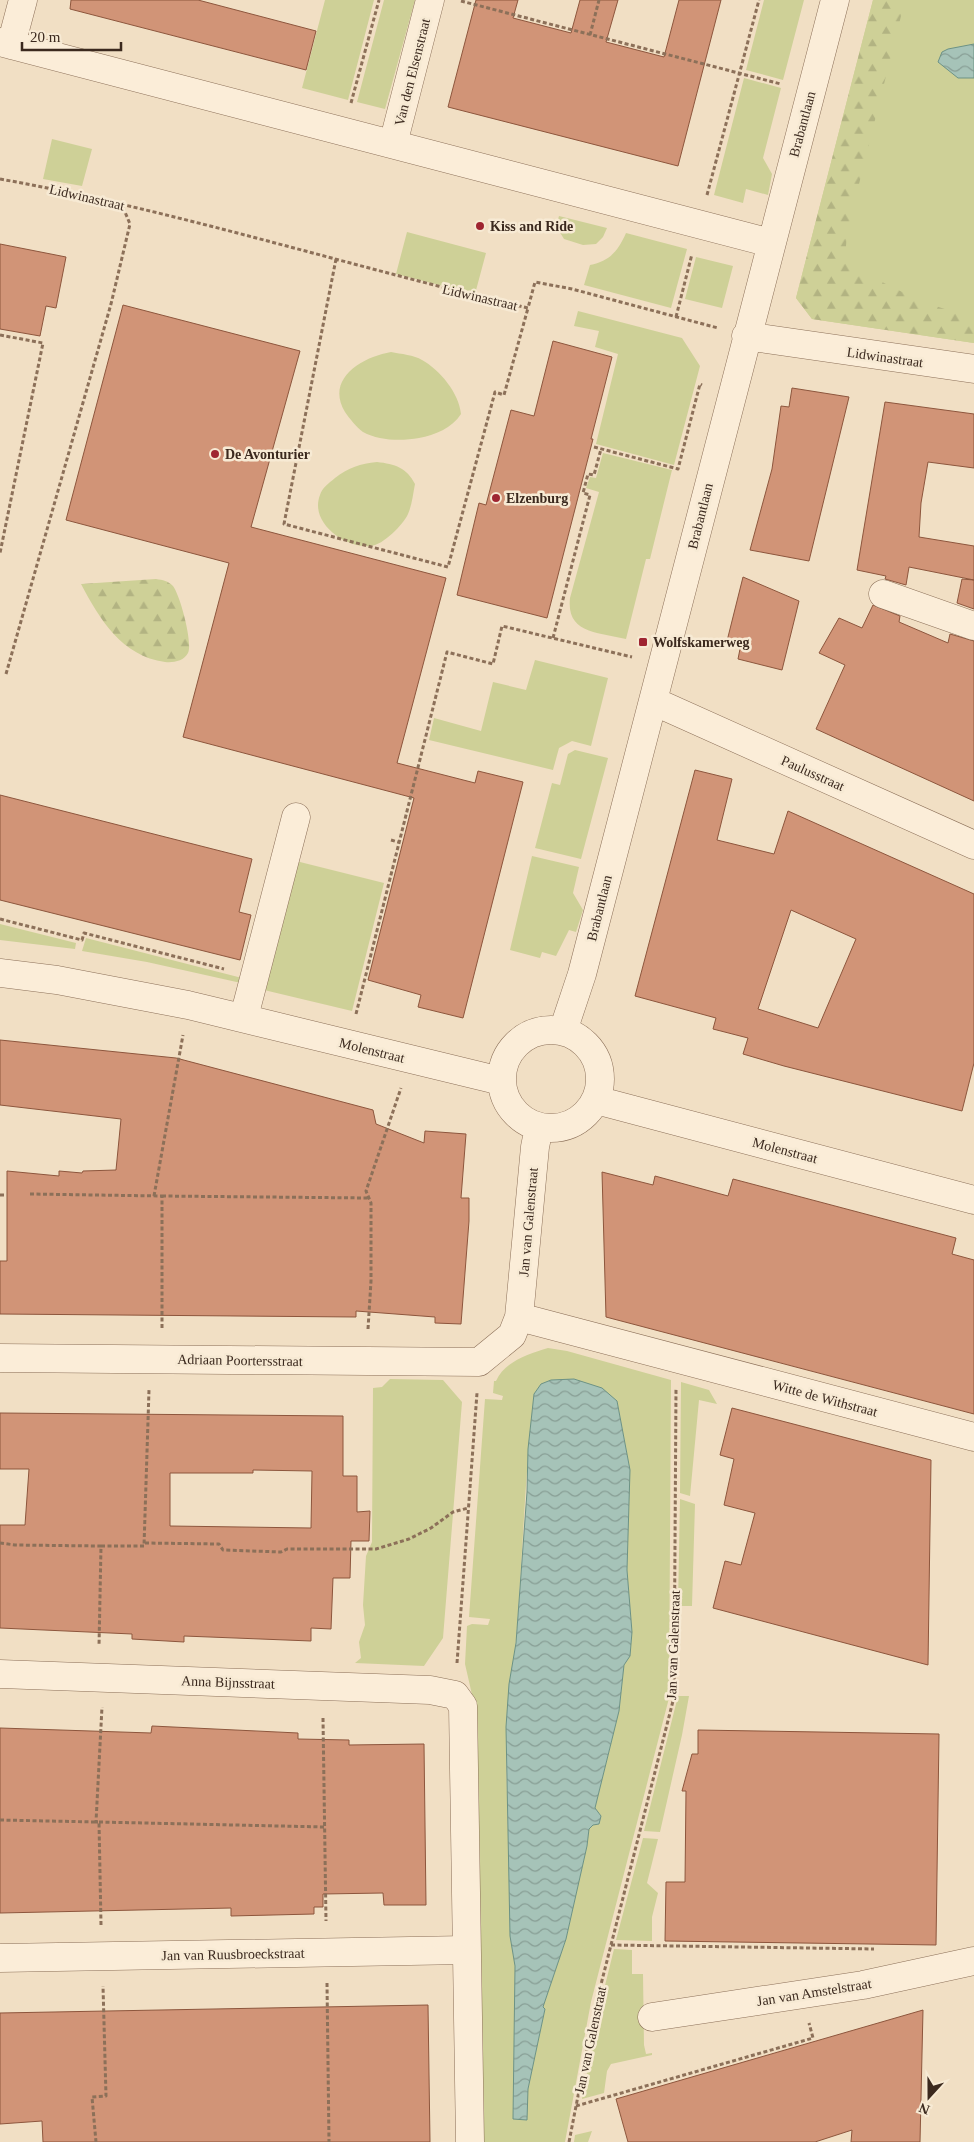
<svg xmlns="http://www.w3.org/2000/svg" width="974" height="2142" viewBox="0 0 974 2142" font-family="'Times New Roman',serif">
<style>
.green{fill:#ced097;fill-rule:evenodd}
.forest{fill:url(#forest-firs)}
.water{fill:url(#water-waves);stroke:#6c9285}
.building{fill:#d19477;stroke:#8d563d;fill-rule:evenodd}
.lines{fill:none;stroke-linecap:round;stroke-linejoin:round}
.minor-casing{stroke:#8c7059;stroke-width:29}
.path{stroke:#8c7059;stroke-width:3;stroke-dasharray:4 2.5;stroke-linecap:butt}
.minor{stroke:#fbedd8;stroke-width:28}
.poi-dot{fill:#9f2531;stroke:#f7ead4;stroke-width:2}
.labels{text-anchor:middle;stroke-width:5;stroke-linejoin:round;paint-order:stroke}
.street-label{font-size:14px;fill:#3b291e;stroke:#f7ead4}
.poi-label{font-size:14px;font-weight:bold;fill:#3b291e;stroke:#f7ead4;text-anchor:start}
</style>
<defs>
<pattern id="forest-firs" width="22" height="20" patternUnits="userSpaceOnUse" patternTransform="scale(1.25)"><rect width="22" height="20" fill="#ced097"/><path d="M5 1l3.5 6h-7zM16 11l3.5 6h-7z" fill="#b2b382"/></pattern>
<pattern id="water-waves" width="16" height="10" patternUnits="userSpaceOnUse" patternTransform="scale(1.25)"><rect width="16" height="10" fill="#a6c3b8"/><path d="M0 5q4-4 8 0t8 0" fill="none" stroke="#889e95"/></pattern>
</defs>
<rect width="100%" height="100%" fill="#f1dfc4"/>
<!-- green -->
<path class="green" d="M 325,0 L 374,0 L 348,100 L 302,88 Z
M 384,0 L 415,0 L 385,109 L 357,102 Z
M 764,0 L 804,0 L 783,80 L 746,70 Z
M 873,0 L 974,0 L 974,343 L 812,319 L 796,298 Z
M 744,78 L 781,88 L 763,158 L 772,174 L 768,195 L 746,189 L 743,203 L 714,195 Z
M 52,139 L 92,149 L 82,186 L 43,179 Z
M 559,216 L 607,228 L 603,237 L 596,244 L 583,245 L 564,239 L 556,226 Z
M 407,232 L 486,253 L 475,294 L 396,274 Z
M 626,233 L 687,249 L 671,308 L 584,285 L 590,265 C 610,261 618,251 626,233 Z
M 696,257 L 733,266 L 722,308 L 685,299 Z
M 578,311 L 682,338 L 700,366 L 674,465 L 596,444 L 618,354 L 595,347 L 599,331 L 574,326 Z
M 391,352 C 401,354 414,355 422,360 C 440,370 459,393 461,414 C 452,428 435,435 419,438 C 402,441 379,441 363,432 C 356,427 350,419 345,412 C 325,379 362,357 391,352 Z
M 603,453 L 672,470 L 650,559 L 646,559 L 626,639 C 599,632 566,634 570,598 L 599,492 L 586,488 L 590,477 L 596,478 Z
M 377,462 C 395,464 407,468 415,484 C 413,494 412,505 408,514 C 403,525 383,545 371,546 C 346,549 309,523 320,495 C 322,488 329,483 335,478 C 349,467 360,464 377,462 Z
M 535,660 L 608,678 L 591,746 L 572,741 L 559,748 L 553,770 L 429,740 L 434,718 L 481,731 L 493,682 L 526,690 Z
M 575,750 L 608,758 L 581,859 L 535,848 L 552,783 L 560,785 L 568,754 Z
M 532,856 L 579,867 L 573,893 L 583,910 L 576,932 L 569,930 L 556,956 L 542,952 L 540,958 L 510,950 Z
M 296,861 L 384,883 L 352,1011 L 264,990 Z
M 0,924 L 76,943 L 75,949 L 0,940 Z
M 86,938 L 242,978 L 241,983 L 147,962 L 82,951 Z
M 548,1348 L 567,1351 L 671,1380 L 669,1698 L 591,2002 L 565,2142 L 479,2142 L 473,1699 L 465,1664 L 467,1626 L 472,1624 L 488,1625 L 490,1619 L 469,1617 L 485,1399 L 502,1400 L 503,1396 L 493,1393 L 494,1381 L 496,1381 C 505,1361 529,1354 548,1348 ZM 534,1394 L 617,1401 L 630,1470 L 627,1570 L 632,1632 L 630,1656 L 624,1665 L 619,1711 L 595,1808 L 601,1816 L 599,1824 L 593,1825 L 589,1829 L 587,1846 L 566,1939 L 543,2007 L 545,2009 L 528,2089 L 526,2120 L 513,2119 L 515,1966 L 510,1936 C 510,1867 506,1798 506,1729 C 507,1694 515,1661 517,1627 C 523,1550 525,1471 534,1394 Z
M 390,1379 L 443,1380 L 462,1402 L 443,1638 L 424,1666 L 355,1663 L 361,1658 L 359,1642 L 365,1625 L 363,1605 L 366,1556 L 372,1542 L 373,1388 L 382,1387 Z
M 681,1382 L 709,1390 L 717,1404 L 699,1400 L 690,1496 L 680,1493 Z
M 680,1499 L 695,1504 L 692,1606 L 678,1606 Z
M 678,1696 L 689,1696 L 682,1735 L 660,1832 L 644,1831 Z
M 643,1838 L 658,1839 L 647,1883 L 658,1893 L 652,1917 L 652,1941 L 616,1940 Z
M 614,1949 L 632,1950 L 632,1974 L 643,1974 L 644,2045 L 646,2054 L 652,2053 L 652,2055 L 611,2064 L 607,2071 L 604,2093 L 582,2099 L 599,2010 Z
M 592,2131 L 588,2142 L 574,2142 L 575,2135 Z"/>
<!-- forest -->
<path class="forest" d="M 873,0 L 905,0 L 847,232 L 845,260 C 883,285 929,307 974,317 L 974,343 L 812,319 L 796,298 Z
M 156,579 C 163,580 168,581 173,586 C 180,595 193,643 188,653 C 184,661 173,663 165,662 C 122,656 100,620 81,584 Z"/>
<!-- water -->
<path class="water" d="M 974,44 L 974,78 L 958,78 L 938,62 L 942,52 L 948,49 Z
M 574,1379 L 602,1388 L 617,1401 L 630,1470 L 627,1570 L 632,1632 L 630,1656 L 624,1665 L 619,1711 L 595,1808 L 601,1816 L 599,1824 L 593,1825 L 589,1829 L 587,1846 L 566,1939 L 543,2007 L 545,2009 L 528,2089 L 527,2120 L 513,2119 L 515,1966 L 510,1936 L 506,1727 L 509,1684 L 516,1643 L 527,1492 L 528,1449 L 534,1394 L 541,1384 L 551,1380 Z"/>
<!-- building -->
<path class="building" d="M 71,0 L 198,0 L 316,31 L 306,70 L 70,9 Z
M 476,0 L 518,0 L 513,18 L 571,33 L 580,0 L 618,0 L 606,42 L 664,57 L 679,0 L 721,0 L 678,166 L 448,107 Z
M 0,244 L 66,257 L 56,308 L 46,306 L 40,336 L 0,329 Z
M 123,305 L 300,351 L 251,527 L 446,578 L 397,763 L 475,783 L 478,771 L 523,782 L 463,1018 L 418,1007 L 421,995 L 368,980 L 414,798 L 183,737 L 229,563 L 66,520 Z
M 553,341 L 612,357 L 591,439 L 593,439 L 547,618 L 457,595 L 479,503 L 486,505 L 511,410 L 534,416 Z
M 792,388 L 849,397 L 809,561 L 750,550 L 772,469 L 781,406 L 789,407 Z
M 885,402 L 974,414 L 974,468 L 928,462 L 921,503 L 919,537 L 974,546 L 974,609 L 957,603 L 962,579 L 974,580 L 909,567 L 906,585 L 885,579 L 886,576 L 857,570 Z
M 743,577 L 799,601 L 782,670 L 738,659 L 741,644 L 727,641 Z
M 873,605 L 900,616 L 899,622 L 948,643 L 950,634 L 974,641 L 974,801 L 816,729 L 845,665 L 819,653 L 839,618 L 862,628 Z
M 695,770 L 732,779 L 717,840 L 774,854 L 788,811 L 974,894 L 974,1063 L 962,1111 L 784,1066 L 743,1054 L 748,1038 L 713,1029 L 716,1018 L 635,996 ZM 791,910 L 856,939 L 818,1028 L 758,1009 Z
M 0,795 L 252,859 L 239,912 L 251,915 L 240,960 L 0,900 Z
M 0,1040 L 176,1058 L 373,1110 L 376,1124 L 424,1143 L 425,1131 L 466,1134 L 461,1198 L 469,1198 L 469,1221 L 461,1324 L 435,1323 L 435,1317 L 356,1311 L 356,1317 L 0,1314 L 0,1261 L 7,1261 L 7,1171 L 59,1176 L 59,1171 L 82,1173 L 83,1171 L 116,1170 L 121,1119 L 0,1105 Z
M 602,1172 L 653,1185 L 655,1176 L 728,1196 L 733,1179 L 956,1238 L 952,1254 L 974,1260 L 974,1414 L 606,1317 Z
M 732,1408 L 931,1460 L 928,1665 L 713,1608 L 725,1561 L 741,1565 L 755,1513 L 724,1505 L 734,1459 L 720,1455 Z
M 0,1413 L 343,1416 L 343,1476 L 357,1476 L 357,1512 L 370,1511 L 369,1541 L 351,1541 L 350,1578 L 333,1578 L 331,1629 L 311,1628 L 311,1641 L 184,1636 L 184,1642 L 132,1639 L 132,1634 L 0,1628 L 0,1525 L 25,1525 L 29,1469 L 0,1469 ZM 253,1470 L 312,1471 L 311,1528 L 170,1526 L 170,1473 L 253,1473 Z
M 152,1726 L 298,1733 L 298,1739 L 349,1740 L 349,1745 L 424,1744 L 426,1905 L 384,1905 L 383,1893 L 323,1894 L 323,1907 L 314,1907 L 314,1914 L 231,1916 L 231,1908 L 0,1913 L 0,1728 L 151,1733 Z
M 698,1730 L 939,1734 L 936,1945 L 665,1941 L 666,1882 L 685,1882 L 686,1791 L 682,1791 L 692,1754 L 698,1754 Z
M 428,2005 L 430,2142 L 43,2142 L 42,2121 L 0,2124 L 0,2013 Z
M 923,2010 L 920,2142 L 851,2142 L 852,2130 L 815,2142 L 628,2142 L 616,2099 Z"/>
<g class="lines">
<!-- minor casing -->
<g class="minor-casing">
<path id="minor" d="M 0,42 L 771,243
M 11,45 L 23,0
M 393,144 L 430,0
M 746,336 L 974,369
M 883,594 L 974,626
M 653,701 L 974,845
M 0,973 L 57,980 L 188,1005 L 501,1081
M 244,1017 L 296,817
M502 1079a49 49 0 1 1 98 0a49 49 0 1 1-98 0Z
M 563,1031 L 582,974 L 835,0
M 596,1100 L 974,1200
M 519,1317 L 974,1437
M 0,1358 L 479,1362 L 512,1335 L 519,1317 L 535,1147 L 539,1127
M 0,1674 L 430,1690 L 455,1695 L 463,1706 L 470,2142
M 0,1958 L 466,1950
M 652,2017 L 863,1985 L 974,1961"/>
</g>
<!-- path -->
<path class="path" d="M 461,1 L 781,84
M 590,35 L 599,0
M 351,103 L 379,0
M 0,179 C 178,211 351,267 528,308 L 535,282 L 572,289 L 718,328
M 707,195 L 759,0
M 336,259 L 284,524 L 448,567 L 495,392 L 504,395 L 528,308
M 676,317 L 692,254
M 0,335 L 43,343 L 0,553
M 594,447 L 678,469 L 700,384 L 702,385
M 553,638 L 590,495 L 583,493 L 588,474 L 594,475 L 601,449
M 6,674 L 111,304 L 130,224 L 122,205
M 391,840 L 398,842
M 0,919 L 82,940 L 84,933 L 224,969
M 356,1014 L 447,652 L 493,664 L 502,626 L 632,657
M 30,1194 L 162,1196 L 162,1329
M 0,1195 L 4,1195
M 154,1196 L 183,1035
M 162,1196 L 368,1198
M 368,1329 L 371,1281 L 371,1203 L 366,1191 L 401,1088
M 0,1543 L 15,1545 L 101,1546 L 99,1646
M 145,1543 L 219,1544 L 223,1550 L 281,1552 L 287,1549 L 376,1549 L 409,1539 L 431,1528 L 453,1512 L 468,1508
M 101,1546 L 144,1546 L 149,1390
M 457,1663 L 477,1393
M 323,1718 L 326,1921
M 0,1820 L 96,1822
M 99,1822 L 325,1827
M 101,1925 L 99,1822 L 96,1822 L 102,1707
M 611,1945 L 874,1949
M 327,1983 L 329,2142
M 576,2106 L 813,2038 L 809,2023
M 96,2142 L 92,2097 L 106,2096 L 103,1986
M 569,2142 L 596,2004 L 674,1697 L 676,1389"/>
<!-- minor -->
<use href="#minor" class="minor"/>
</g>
<!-- markers -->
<g class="poi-dot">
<circle cx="480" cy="226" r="5"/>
<circle cx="215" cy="454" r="5"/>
<circle cx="496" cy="498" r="5"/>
<rect x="638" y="637" width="10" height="10" rx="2.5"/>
</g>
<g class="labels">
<!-- street labels -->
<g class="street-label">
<text transform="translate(412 72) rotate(-76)" y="5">Van den Elsenstraat</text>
<text transform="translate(802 124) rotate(-75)" y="5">Brabantlaan</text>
<text transform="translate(87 197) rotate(13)" y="5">Lidwinastraat</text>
<text transform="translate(480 297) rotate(13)" y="5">Lidwinastraat</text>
<text transform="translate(885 357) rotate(8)" y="5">Lidwinastraat</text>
<text transform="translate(700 516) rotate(-76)" y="5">Brabantlaan</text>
<text transform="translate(813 773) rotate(24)" y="5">Paulusstraat</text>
<text transform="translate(599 908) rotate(-76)" y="5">Brabantlaan</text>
<text transform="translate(372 1050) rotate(14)" y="5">Molenstraat</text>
<text transform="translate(785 1150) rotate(15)" y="5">Molenstraat</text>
<text transform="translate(528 1222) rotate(-85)" y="5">Jan van Galenstraat</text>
<text transform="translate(240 1360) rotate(1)" y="5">Adriaan Poortersstraat</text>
<text transform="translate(825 1398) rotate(15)" y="5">Witte de Withstraat</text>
<text transform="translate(673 1645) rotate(-88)" y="5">Jan van Galenstraat</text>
<text transform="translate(228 1682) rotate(2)" y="5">Anna Bijnsstraat</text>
<text transform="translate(233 1954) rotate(-1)" y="5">Jan van Ruusbroeckstraat</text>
<text transform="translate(814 1992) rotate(-9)" y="5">Jan van Amstelstraat</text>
<text transform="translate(590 2040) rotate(-78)" y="5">Jan van Galenstraat</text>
</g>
<!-- poi labels -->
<g class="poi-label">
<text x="490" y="231">Kiss and Ride</text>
<text x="225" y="459">De Avonturier</text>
<text x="506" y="503">Elzenburg</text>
<text x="653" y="647">Wolfskamerweg</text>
</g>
</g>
<!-- north arrow -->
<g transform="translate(929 2097) rotate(201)" stroke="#f7ead4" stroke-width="4" paint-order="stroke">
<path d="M0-4L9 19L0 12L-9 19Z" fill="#3b291e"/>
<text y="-8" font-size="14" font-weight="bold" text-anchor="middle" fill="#3b291e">N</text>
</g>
<!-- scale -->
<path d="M22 42v8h99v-8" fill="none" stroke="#3b291e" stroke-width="2.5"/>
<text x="30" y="42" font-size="15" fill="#3b291e" stroke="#f7ead4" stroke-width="4" paint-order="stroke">20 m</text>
</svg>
